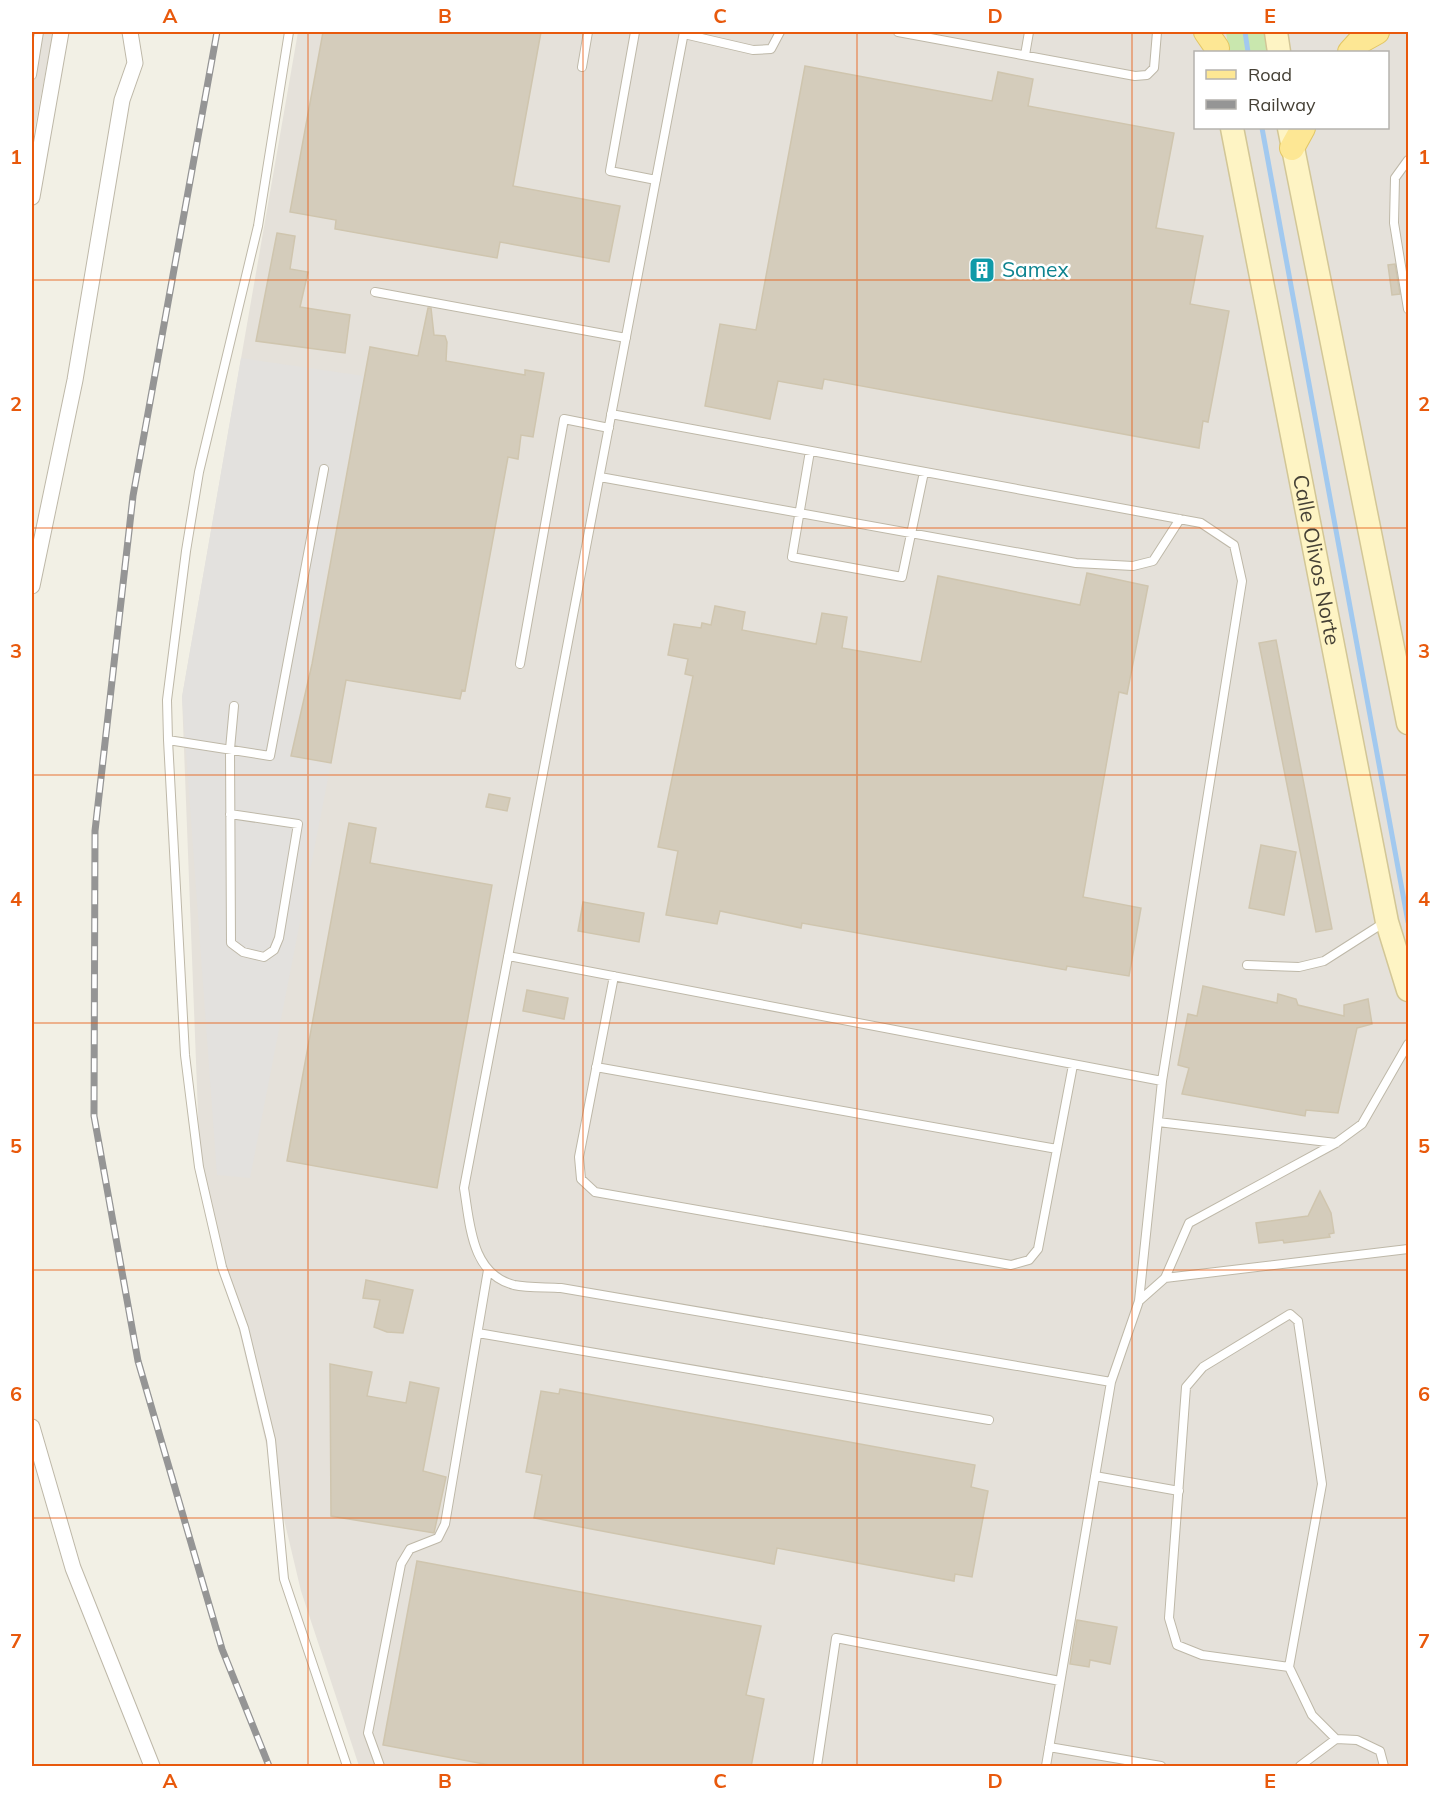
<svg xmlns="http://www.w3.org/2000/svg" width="1440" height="1798" viewBox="0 0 1440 1798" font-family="Mulish,sans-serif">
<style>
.industrial{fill:#e5e1da;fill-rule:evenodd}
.green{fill:#c9e7ae}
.parking{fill:#e3e1de}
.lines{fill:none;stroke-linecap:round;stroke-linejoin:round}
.stream{stroke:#a2c9ef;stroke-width:5}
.building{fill:#d4ccbb;stroke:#cfc5ae;stroke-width:1.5}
.service-casing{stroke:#beb8a8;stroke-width:10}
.minor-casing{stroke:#beb8a8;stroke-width:17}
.secondary-casing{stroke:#d2c696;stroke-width:25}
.primary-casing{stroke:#e2c664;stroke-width:26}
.service{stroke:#fff;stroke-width:8}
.minor{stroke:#fff;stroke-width:15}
.secondary{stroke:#fef4c4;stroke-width:22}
.primary{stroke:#fde794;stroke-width:24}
.rail-casing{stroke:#959595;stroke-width:7}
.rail{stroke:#fff;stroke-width:4.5;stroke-dasharray:14;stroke-linecap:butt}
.grid{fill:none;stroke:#e8590c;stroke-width:1.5;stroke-opacity:0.55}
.labels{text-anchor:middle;stroke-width:5;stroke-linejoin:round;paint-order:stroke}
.culture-label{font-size:21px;fill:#0d838f;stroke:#fff;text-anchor:start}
.street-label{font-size:21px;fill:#454035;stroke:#fff}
.neatline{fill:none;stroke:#e8590c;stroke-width:2}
.grid-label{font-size:20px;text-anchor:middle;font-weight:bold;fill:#e8590c}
</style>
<rect width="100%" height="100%" fill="#f2f0e5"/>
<!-- industrial -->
<path class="industrial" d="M 32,32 L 53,32 L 32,143 Z
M 298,32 L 1408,32 L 1408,1766 L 359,1766 L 301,1591 L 200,1166 L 182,697 ZM 1196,52 L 1388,52 L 1388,128 L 1196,128 Z"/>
<!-- green -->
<path class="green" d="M 1226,32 L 1264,32 L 1267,52 L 1229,52 Z"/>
<!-- parking -->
<path class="parking" d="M 241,358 L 364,376 L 292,755 L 331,763 L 250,1178 L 217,1175 L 182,697 Z"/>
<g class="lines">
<!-- stream -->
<path class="stream" d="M 1245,32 L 1248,52
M 1262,128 L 1408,922"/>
</g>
<!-- building -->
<path class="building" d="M 323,32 L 541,32 L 513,186 L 620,206 L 609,262 L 500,242 L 497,258 L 335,229 L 336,220 L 290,212 Z
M 805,66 L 992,101 L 998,72 L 1033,79 L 1028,106 L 1174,133 L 1156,228 L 1203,236 L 1190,304 L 1229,311 L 1208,422 L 1203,421 L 1199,448 L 824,379 L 822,389 L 778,381 L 770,419 L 705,406 L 720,324 L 756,330 Z
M 277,233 L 295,236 L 290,269 L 308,272 L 300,307 L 350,315 L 345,353 L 256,341 Z
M 1395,264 L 1400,294 L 1392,295 L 1388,265 Z
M 428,308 L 431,308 L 434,335 L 445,336 L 447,342 L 446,361 L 525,375 L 525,370 L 544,373 L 533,437 L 521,435 L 518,459 L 508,457 L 465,691 L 462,690 L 460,699 L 346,680 L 331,763 L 291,756 L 312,664 L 370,347 L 418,356 Z
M 1087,573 L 1148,586 L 1127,694 L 1119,692 L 1083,897 L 1141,908 L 1129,976 L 1067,966 L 1066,970 L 802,923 L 801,928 L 720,911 L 717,924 L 666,915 L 678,851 L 658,847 L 693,676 L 685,674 L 688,659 L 668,655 L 674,624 L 701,628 L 702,623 L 711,625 L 715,606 L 745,612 L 742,630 L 816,644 L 822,613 L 847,617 L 842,648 L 921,662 L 938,576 L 1080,605 Z
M 1276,640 L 1332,929 L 1316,932 L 1259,643 Z
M 489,794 L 510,798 L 507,811 L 486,807 Z
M 349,823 L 376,828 L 370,863 L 492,885 L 437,1188 L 287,1161 Z
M 1261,845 L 1296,852 L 1284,915 L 1249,908 Z
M 583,902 L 644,913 L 639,942 L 578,931 Z
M 1203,986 L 1277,1003 L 1278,994 L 1296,999 L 1298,1005 L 1344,1016 L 1344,1005 L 1368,999 L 1372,1024 L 1357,1028 L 1338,1113 L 1306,1110 L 1305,1116 L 1182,1094 L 1189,1068 L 1178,1065 L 1188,1014 L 1197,1016 Z
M 527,990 L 568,998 L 564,1019 L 523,1011 Z
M 1320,1191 L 1331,1213 L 1334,1233 L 1329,1234 L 1330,1237 L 1284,1243 L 1283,1240 L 1259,1243 L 1256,1223 L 1308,1216 Z
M 366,1280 L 413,1290 L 403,1333 L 387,1332 L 374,1327 L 380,1300 L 363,1298 Z
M 330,1364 L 372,1372 L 367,1396 L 406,1403 L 410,1382 L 439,1388 L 423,1471 L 446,1477 L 434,1533 L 331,1516 Z
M 560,1389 L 975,1465 L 971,1487 L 988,1491 L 972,1577 L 955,1574 L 954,1581 L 777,1548 L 774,1564 L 534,1518 L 542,1475 L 526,1472 L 541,1391 L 559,1394 Z
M 417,1561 L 761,1626 L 746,1695 L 764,1699 L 751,1767 L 500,1767 L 383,1745 Z
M 1077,1620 L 1117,1627 L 1110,1664 L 1090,1660 L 1089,1667 L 1070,1664 Z"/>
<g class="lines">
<!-- service casing -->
<g class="service-casing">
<path id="service" d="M 289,32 L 258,226 L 199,472 L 186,551 L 167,700 L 168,740 L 185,1055 L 199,1167 L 222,1267 L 244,1328 L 271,1440 L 284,1579 L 347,1766
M 635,32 L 610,171 L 656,180
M 684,32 L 464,1188 C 470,1224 471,1274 514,1285 C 528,1288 546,1287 561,1288 L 1111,1382
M 898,32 L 1135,76 L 1147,75 L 1154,68 L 1157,32
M 684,34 L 753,50 L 771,49 L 780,32
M 1025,55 L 1029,32
M 582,67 L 588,32
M 32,75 L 39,32
M 1408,160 L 1395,178 L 1394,223 L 1408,309
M 375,292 L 626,338
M 810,451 L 792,557 L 902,577 L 924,472
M 600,477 L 1076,563 L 1133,566 L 1153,561 L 1180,519
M 520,664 L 564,419 L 609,428
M 168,740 L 270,756 L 324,469
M 230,814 L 298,824 L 279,938 L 274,950 L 264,957 L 243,952 L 231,943 L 230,749 L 234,706
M 508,956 L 1162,1081 L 1242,581 L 1234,545 L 1201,523 L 611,414
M 1247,965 L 1299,967 L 1324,961 L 1385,922
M 614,976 L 579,1157 L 581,1179 L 595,1192 L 1011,1265 L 1029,1260 L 1038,1249 L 1073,1065
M 596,1067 L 1057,1149
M 1158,1122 L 1336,1143
M 1165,1278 L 1408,1249
M 1139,1301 L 1165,1278 L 1189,1223 L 1336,1143 L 1362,1124 L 1408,1044
M 478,1333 L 989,1420
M 1095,1476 L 1179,1491
M 1289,1667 L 1202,1655 L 1177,1645 L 1169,1618 L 1186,1387 L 1203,1367 L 1290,1314 L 1298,1321 L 1322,1484 L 1289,1667 L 1312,1715 L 1336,1739 L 1357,1740 L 1380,1751 L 1384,1766
M 1049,1747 L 1161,1766
M 380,1766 L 368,1733 L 401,1564 L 410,1549 L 438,1538 L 445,1524 L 488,1270
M 817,1766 L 836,1638 L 1060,1681
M 1046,1766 L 1111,1382 L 1139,1301 L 1162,1081
M 1300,1766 L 1336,1739"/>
</g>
<!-- minor casing -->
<g class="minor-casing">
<path id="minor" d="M 32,197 L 61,32
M 32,586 L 75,380 L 122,100 L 135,63 L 130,32
M 32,1427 L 73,1568 L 152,1766"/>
</g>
<!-- secondary casing -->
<g class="secondary-casing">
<g id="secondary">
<path d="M 1276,32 L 1279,52"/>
<path id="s1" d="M 1232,128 L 1387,922 L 1408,990"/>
<path d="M 1289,128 L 1408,723"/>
</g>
</g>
<!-- primary casing -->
<g class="primary-casing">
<path id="primary" d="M 1206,32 L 1217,48
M 1350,52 L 1359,42 L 1377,32
M 1292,148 L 1303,128"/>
</g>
<!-- service -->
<use href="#service" class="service"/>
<!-- minor -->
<use href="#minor" class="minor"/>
<!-- secondary -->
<use href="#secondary" class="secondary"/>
<!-- primary -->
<use href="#primary" class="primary"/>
<!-- rail casing -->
<g class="rail-casing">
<path id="rail" d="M 217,32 L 133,496 L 95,831 L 94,1116 L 138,1361 L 222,1649 L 269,1766"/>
</g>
<!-- rail -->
<use href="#rail" class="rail"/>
</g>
<!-- grid -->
<path class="grid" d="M 308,32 L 308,1766M 583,32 L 583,1766M 857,32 L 857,1766M 1132,32 L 1132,1766M 32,280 L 1408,280M 32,528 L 1408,528M 32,775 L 1408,775M 32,1023 L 1408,1023M 32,1270 L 1408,1270M 32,1518 L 1408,1518"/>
<!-- icons -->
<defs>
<g id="building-square" transform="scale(1.35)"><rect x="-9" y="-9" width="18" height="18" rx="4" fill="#0f9aa8" stroke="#fff"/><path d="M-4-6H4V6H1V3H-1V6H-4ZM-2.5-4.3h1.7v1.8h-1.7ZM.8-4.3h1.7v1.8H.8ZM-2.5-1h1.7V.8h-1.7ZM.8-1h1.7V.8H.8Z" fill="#fff"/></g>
</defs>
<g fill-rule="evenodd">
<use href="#building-square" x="982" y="270"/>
</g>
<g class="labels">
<!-- culture labels -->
<g class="culture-label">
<text x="1002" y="277">Samex</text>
</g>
<!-- street labels -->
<g class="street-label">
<text dy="7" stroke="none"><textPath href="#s1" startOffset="440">Calle Olivos Norte</textPath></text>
</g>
</g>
<!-- border -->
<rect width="1440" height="1798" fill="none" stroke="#ffffff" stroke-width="66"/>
<!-- legend -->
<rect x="1194" y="51" width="195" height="78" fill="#ffffff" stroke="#b5b3ae" stroke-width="1.5"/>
<rect x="1206" y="70" width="30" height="9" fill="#fde794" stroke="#b5b3ae" stroke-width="1.5"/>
<text x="1248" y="81" font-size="18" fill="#454035">Road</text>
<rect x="1206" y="100" width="30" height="9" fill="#959595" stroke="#b5b3ae" stroke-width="1.5"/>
<text x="1248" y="111" font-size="18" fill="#454035">Railway</text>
<rect x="33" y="33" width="1374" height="1732" class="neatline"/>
<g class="grid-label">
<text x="170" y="23">A</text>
<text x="445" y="23">B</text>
<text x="720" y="23">C</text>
<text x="995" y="23">D</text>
<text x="1270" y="23">E</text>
<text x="16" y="164">1</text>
<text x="1424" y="164">1</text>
<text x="16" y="411">2</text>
<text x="1424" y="411">2</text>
<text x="16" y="658">3</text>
<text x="1424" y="658">3</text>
<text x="16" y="906">4</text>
<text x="1424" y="906">4</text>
<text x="16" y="1153">5</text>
<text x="1424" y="1153">5</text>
<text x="16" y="1401">6</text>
<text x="1424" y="1401">6</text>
<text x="16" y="1648">7</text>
<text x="1424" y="1648">7</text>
<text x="170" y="1788">A</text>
<text x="445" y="1788">B</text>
<text x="720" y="1788">C</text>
<text x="995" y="1788">D</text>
<text x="1270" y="1788">E</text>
</g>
</svg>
